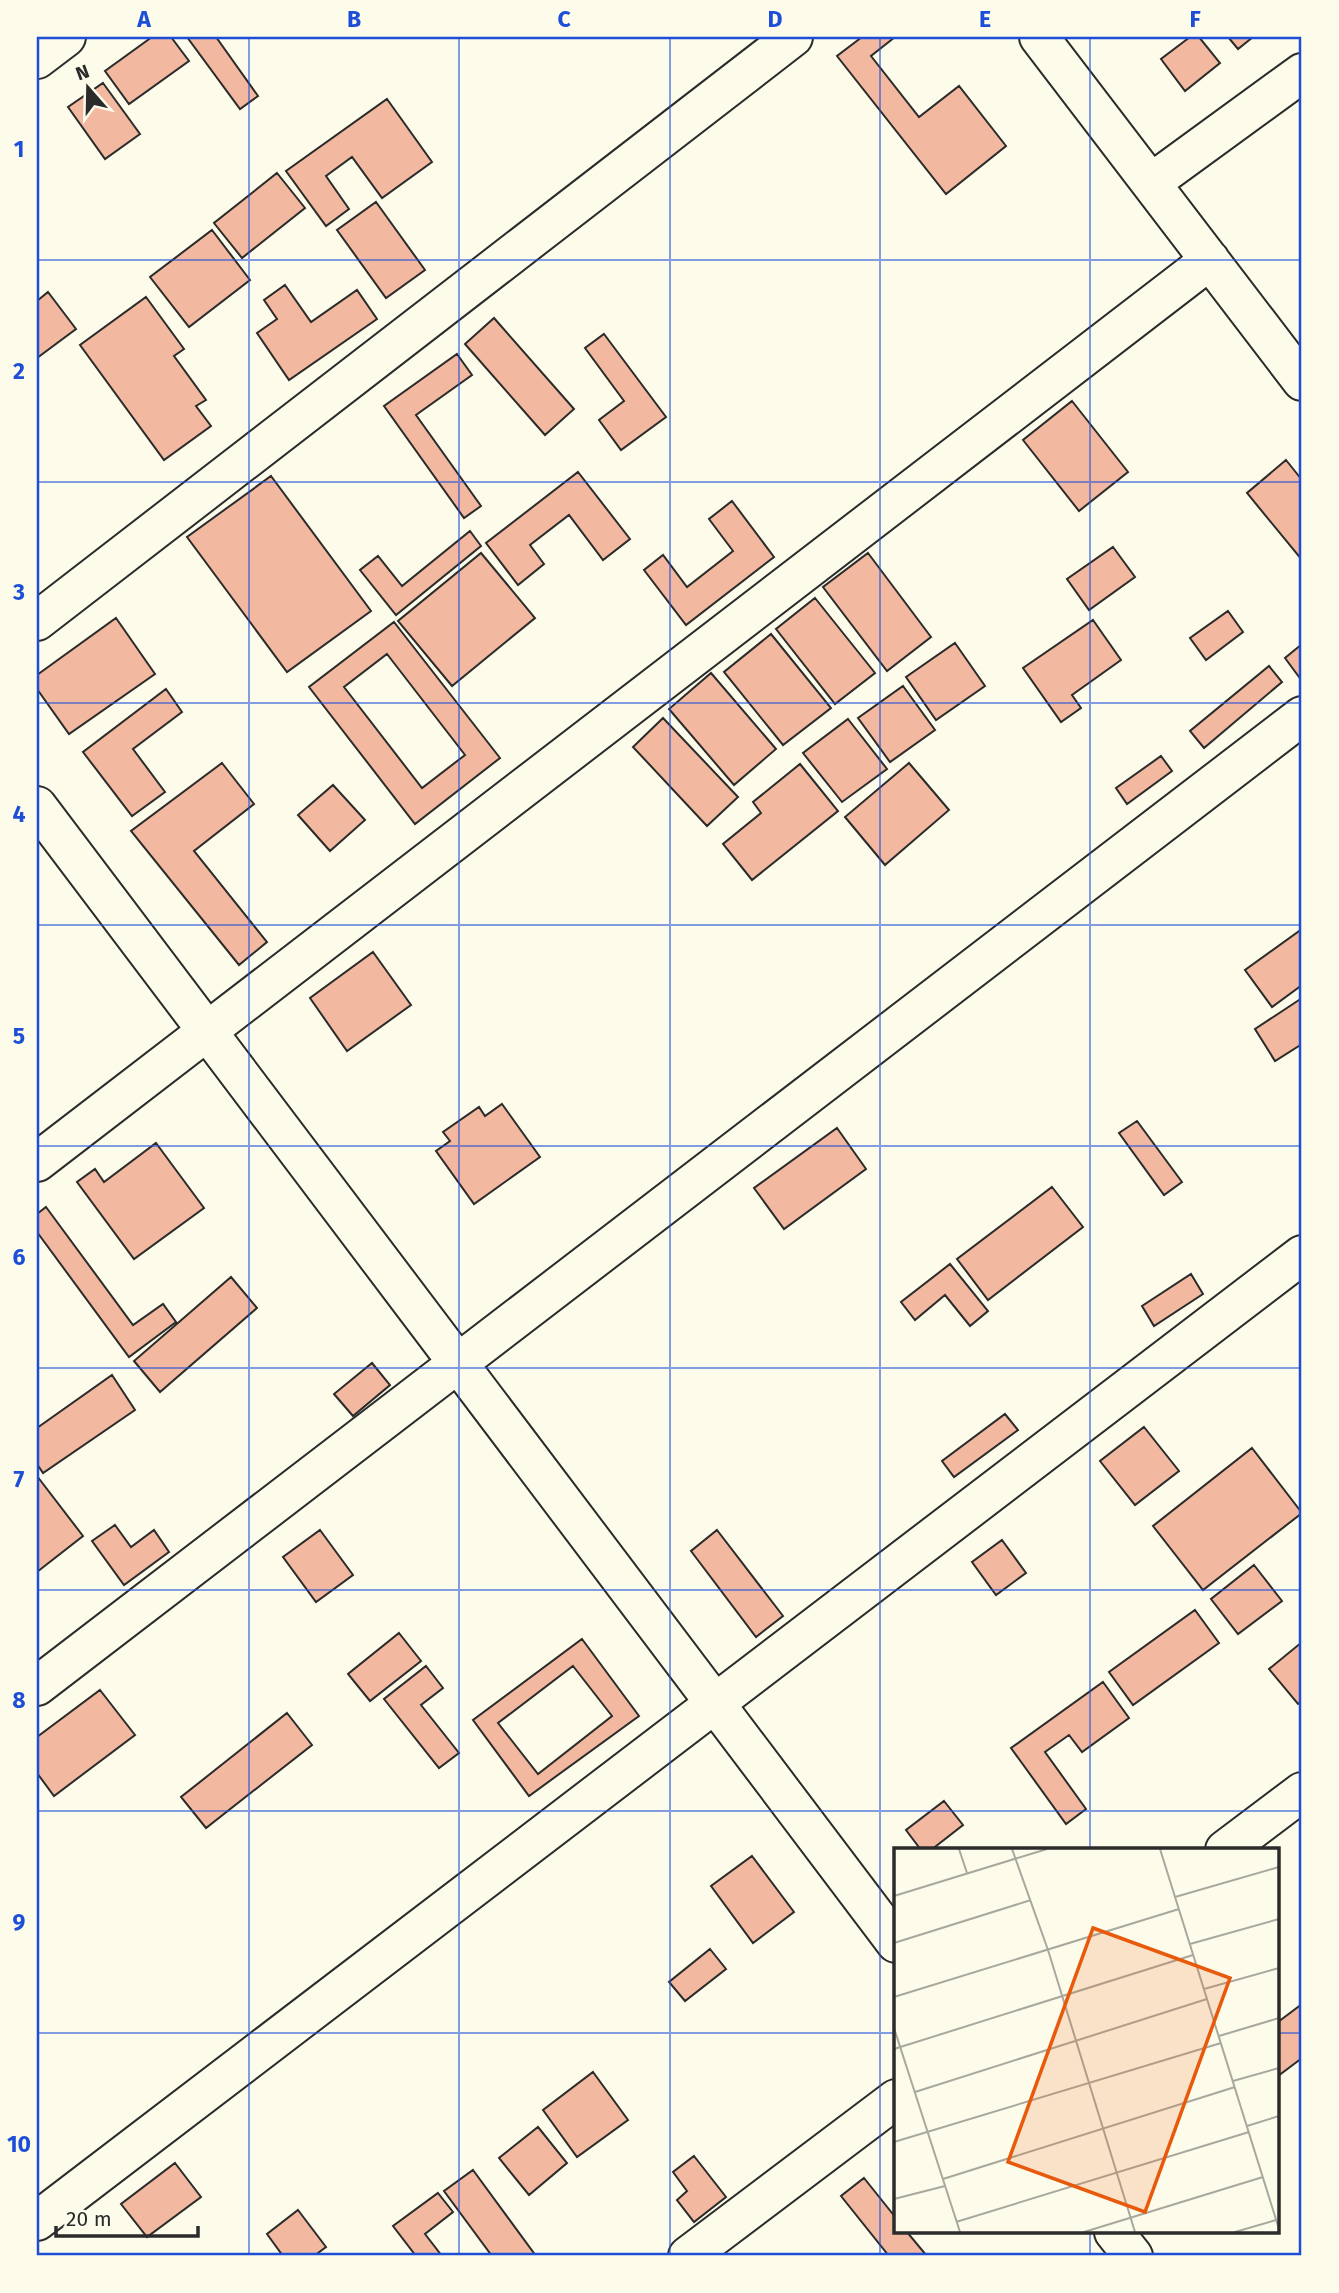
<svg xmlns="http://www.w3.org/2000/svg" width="1339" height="2293" viewBox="0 0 1339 2293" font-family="'Fira Sans',sans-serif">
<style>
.building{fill:#f2b8a0;stroke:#2b2b2b;stroke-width:2;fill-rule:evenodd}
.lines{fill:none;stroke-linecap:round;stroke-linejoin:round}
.minor-casing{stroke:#2b2b2b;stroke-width:42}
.minor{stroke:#fdfbea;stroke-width:38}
.grid{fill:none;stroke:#1d4ed8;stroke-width:2;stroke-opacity:0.55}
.inset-road{fill:none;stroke:#a9a89e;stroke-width:2}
.view{fill:#e8590c;fill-opacity:0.15;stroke:#e8590c;stroke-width:3.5}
.inset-edge{fill:none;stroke:#2b2b2b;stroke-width:3.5}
.neatline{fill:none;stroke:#1d4ed8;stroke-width:2.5}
.grid-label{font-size:23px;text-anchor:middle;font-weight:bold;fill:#1d4ed8}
</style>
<rect width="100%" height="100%" fill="#fdfbea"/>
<!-- building -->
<path class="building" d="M 152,37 L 171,37 L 189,61 L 129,104 L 105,71 Z
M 187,37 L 216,37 L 258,96 L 240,109 Z
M 862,37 L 895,37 L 871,56 L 919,117 L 959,86 L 1006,146 L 946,194 L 837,56 Z
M 1190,37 L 1199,37 L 1220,63 L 1185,91 L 1161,59 Z
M 1228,37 L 1253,37 L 1238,49 Z
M 103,83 L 140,134 L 105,159 L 68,107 Z
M 387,99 L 432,162 L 382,198 L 352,157 L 326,176 L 349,209 L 326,226 L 286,171 Z
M 277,173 L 305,208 L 242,258 L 214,223 Z
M 376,202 L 425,270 L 386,298 L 337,230 Z
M 212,230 L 250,280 L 189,327 L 150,277 Z
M 285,285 L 311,322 L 357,290 L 377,319 L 289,380 L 257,333 L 277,319 L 264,300 Z
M 48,292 L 76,329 L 37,358 L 37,301 Z
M 146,297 L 184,349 L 174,356 L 206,400 L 196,406 L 211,426 L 164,460 L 80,345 Z
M 494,318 L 574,409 L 545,435 L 465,344 Z
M 604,334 L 666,417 L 621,450 L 599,420 L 624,401 L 585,348 Z
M 457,354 L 472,375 L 416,415 L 481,506 L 464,518 L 384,406 Z
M 1072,401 L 1128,472 L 1079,511 L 1023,440 Z
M 1286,460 L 1302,480 L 1302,560 L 1247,493 Z
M 578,472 L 630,539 L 603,560 L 569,515 L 530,545 L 544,564 L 518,585 L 486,543 Z
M 271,476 L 371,611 L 287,672 L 187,537 Z
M 732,501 L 774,557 L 686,625 L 644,570 L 663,555 L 687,587 L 733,551 L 709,519 Z
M 470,531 L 481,546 L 396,615 L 360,570 L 378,556 L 402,586 Z
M 1113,547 L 1135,577 L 1089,610 L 1067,579 Z
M 481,553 L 535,618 L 452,686 L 398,621 Z
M 868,553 L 931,637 L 887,671 L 823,587 Z
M 815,598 L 875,673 L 835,704 L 776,629 Z
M 1228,611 L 1243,632 L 1206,660 L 1190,638 Z
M 116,618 L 155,674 L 69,734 L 37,689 L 37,675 Z
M 1093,620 L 1121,660 L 1072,695 L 1081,708 L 1061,722 L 1023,668 Z
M 394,622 L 500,758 L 415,824 L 309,687 ZM 387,654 L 465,755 L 422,788 L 344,687 Z
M 771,634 L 831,708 L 783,745 L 724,672 Z
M 955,643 L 985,686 L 936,720 L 906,677 Z
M 1302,644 L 1302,681 L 1285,658 Z
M 1269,666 L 1282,682 L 1204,748 L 1190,731 Z
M 711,673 L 776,749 L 734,785 L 669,709 Z
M 903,686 L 935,730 L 890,762 L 858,718 Z
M 166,689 L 182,712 L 133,749 L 165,792 L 132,816 L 83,752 Z
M 663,718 L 738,797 L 707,826 L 633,747 Z
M 848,719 L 887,769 L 842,802 L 803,753 Z
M 1161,756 L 1172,771 L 1127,804 L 1116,788 Z
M 222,763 L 254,804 L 194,851 L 267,942 L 239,965 L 131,831 Z
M 909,763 L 949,810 L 885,865 L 845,817 Z
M 800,764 L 838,811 L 752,880 L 723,844 L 761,813 L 753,802 Z
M 333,785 L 365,820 L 330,851 L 298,815 Z
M 1302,929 L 1302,985 L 1272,1007 L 1245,970 Z
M 373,952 L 411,1005 L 347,1051 L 310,998 Z
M 1302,998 L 1302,1044 L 1275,1061 L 1255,1029 Z
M 502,1104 L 540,1157 L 474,1204 L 436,1151 L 450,1141 L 443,1132 L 479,1107 L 485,1116 Z
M 1137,1121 L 1182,1182 L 1164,1195 L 1119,1133 Z
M 837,1128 L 866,1169 L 784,1229 L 754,1188 Z
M 156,1143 L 204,1208 L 134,1259 L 77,1182 L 95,1169 L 104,1182 Z
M 1052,1187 L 1083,1227 L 988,1300 L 957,1259 Z
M 46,1207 L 133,1325 L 163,1304 L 176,1322 L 129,1357 L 37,1232 L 37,1214 Z
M 950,1264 L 988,1311 L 970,1326 L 945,1295 L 915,1320 L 901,1302 Z
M 1191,1274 L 1203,1294 L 1154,1326 L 1142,1306 Z
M 231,1277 L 257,1308 L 160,1392 L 134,1361 Z
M 372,1363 L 390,1385 L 353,1416 L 334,1394 Z
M 112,1375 L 135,1410 L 43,1473 L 37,1464 L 37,1428 Z
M 1005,1414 L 1018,1430 L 954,1477 L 942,1461 Z
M 1144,1427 L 1179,1471 L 1135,1505 L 1100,1461 Z
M 1252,1448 L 1302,1513 L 1203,1590 L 1153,1526 Z
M 37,1476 L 83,1536 L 37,1572 Z
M 115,1525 L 131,1547 L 154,1530 L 169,1552 L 124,1585 L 92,1541 Z
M 320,1530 L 353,1575 L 316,1602 L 283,1557 Z
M 717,1530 L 783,1616 L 756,1637 L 691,1551 Z
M 1002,1540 L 1026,1573 L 996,1595 L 972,1562 Z
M 1254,1565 L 1282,1601 L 1238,1634 L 1211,1599 Z
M 1195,1610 L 1219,1643 L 1133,1705 L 1109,1672 Z
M 399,1633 L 421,1661 L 370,1701 L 348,1674 Z
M 582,1639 L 639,1716 L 529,1796 L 473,1720 ZM 573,1666 L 612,1716 L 538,1774 L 498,1723 Z
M 1302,1642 L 1302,1701 L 1298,1704 L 1269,1669 Z
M 426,1666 L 443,1688 L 421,1705 L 459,1753 L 439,1768 L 384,1699 Z
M 1103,1682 L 1129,1718 L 1082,1752 L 1069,1735 L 1045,1752 L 1086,1809 L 1066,1824 L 1011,1748 Z
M 100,1690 L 135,1735 L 54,1796 L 37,1773 L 37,1737 Z
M 287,1713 L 312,1745 L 206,1828 L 181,1797 Z
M 944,1801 L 963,1825 L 931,1850 L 921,1850 L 906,1830 Z
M 752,1856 L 794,1912 L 753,1943 L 711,1886 Z
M 710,1949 L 726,1969 L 685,2001 L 669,1982 Z
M 1302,2004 L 1302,2058 L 1278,2076 L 1278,2022 Z
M 593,2072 L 628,2120 L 577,2157 L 543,2110 Z
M 538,2127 L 567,2163 L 529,2195 L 499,2158 Z
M 694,2156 L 726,2197 L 694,2222 L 677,2200 L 687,2191 L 673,2172 Z
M 175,2163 L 201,2197 L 147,2237 L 121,2204 Z
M 473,2170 L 536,2256 L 492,2256 L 444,2191 Z
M 864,2178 L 896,2218 L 896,2232 L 907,2232 L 927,2256 L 889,2256 L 841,2196 Z
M 438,2193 L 453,2212 L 425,2234 L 442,2256 L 416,2256 L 393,2226 Z
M 298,2210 L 326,2247 L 314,2256 L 283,2256 L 267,2234 Z"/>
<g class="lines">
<!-- minor casing -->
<g class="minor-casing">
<path id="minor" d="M 1039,37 L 1302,381
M 37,59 L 66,37
M 1151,183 L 1302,73
M 37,621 L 793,37
M 37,806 L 896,1943
M 37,1162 L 1210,260
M 37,1686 L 1302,716
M 1225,1850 L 1302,1792
M 37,2221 L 1302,1255
M 1114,2232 L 1133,2256
M 688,2256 L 896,2099"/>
</g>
<!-- minor -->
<use href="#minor" class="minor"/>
</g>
<!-- grid -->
<path class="grid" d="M 249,37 L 249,2256M 459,37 L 459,2256M 670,37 L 670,2256M 880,37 L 880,2256M 1090,37 L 1090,1850M 37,260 L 1302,260M 37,482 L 1302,482M 37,703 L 1302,703M 37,925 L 1302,925M 37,1146 L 1302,1146M 37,1368 L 1302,1368M 37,1590 L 1302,1590M 37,1811 L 1302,1811M 37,2033 L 896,2033M 1278,2033 L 1302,2033M 1090,2232 L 1090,2256"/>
<!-- overview -->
<g transform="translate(894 1848)">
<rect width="385" height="385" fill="#fdfbea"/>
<path class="inset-road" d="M 65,1 L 73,25M 118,1 L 154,102 L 241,384M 266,1 L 385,381M 0,48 L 153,1M 281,49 L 385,19M 0,95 L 137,52M 296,96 L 385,71M 310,141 L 385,120M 0,149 L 285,61M 0,180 L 66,384M 325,188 L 385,170M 0,201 L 299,107M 339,233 L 385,220M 21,244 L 313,151M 353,278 L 385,268M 0,294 L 327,195M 49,331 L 341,239M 0,351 L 51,338M 62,374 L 355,284M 190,384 L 369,329M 341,384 L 382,372"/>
<path class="view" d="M 199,80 L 336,130 L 251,364 L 114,314 Z"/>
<rect width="385" height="385" class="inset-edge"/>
</g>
<!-- border -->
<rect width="1339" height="2293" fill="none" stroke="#fdfbea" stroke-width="77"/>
<!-- north arrow -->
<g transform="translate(88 88) rotate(340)" stroke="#fdfbea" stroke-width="5" paint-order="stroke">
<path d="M0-5L12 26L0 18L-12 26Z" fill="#2b2b2b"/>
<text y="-10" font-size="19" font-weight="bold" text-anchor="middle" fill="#2b2b2b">N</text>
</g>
<!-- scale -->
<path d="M56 2226v10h142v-10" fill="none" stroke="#2b2b2b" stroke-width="3.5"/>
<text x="66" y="2226" font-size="21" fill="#2b2b2b" stroke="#fdfbea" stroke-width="5" paint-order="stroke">20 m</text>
<rect x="38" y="38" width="1262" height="2216" class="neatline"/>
<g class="grid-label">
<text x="144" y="27">A</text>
<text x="354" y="27">B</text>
<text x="564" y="27">C</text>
<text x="775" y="27">D</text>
<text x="985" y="27">E</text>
<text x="1195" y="27">F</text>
<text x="19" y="157">1</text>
<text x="19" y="379">2</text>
<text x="19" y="600">3</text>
<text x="19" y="822">4</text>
<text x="19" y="1044">5</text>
<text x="19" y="1265">6</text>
<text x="19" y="1487">7</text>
<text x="19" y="1708">8</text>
<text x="19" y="1930">9</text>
<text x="19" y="2152">10</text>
</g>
</svg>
